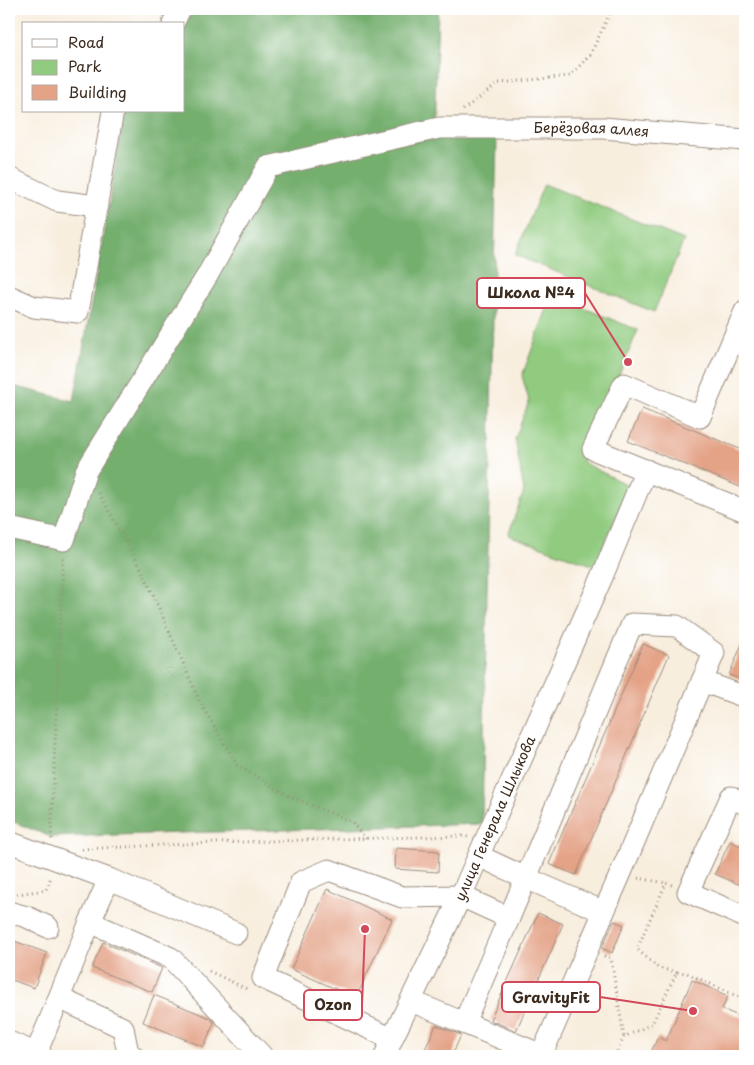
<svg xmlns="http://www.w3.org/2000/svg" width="754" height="1065" viewBox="0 0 754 1065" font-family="'Playpen Sans',sans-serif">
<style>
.green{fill:#90cb7f;stroke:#667a4e}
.forest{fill:#74af6e;stroke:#586c46}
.building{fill:#e4a387}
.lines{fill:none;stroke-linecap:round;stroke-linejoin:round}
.minor-casing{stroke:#9a8c7e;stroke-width:23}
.path{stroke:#9a8c7e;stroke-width:3;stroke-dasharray:1 4;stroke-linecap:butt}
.minor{stroke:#fff;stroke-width:21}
.labels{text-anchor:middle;stroke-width:4;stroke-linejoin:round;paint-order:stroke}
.street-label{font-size:14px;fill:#3b2a1e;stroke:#fff}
.leader{fill:none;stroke:#d1495b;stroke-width:2}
.callout-dot{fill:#d1495b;stroke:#fff;stroke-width:2}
.callout{fill:#fff;stroke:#d1495b;stroke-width:2}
.callout-label{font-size:15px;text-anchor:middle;font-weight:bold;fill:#3b2a1e}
</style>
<rect width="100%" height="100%" fill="#fff"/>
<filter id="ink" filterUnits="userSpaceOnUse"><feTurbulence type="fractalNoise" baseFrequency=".02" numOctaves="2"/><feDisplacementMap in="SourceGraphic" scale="10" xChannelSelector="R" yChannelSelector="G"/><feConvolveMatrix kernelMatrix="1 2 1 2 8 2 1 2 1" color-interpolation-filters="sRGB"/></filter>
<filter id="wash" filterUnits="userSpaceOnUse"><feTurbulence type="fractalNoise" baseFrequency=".0096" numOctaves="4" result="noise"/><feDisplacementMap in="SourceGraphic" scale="20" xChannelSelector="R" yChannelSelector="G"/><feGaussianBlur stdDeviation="1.12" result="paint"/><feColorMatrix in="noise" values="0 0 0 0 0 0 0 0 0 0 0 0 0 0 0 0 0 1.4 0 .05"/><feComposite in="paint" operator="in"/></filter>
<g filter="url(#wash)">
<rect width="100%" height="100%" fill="#f8eede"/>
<!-- green -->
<path class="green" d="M 544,184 L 684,240 L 654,312 L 515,255 Z
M 552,295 L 638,330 L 582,462 L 629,486 L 595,566 L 508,535 L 524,491 L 515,439 L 529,401 L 522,376 Z"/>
<!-- forest -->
<path class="forest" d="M 177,9 L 438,9 L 434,136 L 497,137 L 482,824 L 51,837 L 9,820 L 9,385 L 74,401 L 125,111 L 184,111 L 184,24 Z"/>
<g id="blocks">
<!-- building -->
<path class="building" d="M 642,409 L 745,451 L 745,489 L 628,441 Z
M 745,637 L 745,681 L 729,675 Z
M 643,644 L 669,655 L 576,875 L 549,864 Z
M 730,841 L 745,848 L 745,887 L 715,874 Z
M 396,848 L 439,851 L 438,872 L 395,869 Z
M 327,889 L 392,919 L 356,998 L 291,969 Z
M 538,913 L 563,924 L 516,1031 L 490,1020 Z
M 614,921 L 624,925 L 612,953 L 602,948 Z
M 9,939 L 47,953 L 34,988 L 9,979 Z
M 103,942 L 162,968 L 152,992 L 92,968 Z
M 692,980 L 728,996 L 722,1009 L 745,1019 L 745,1056 L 649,1056 L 658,1037 L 666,1041 Z
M 154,995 L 210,1018 L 214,1023 L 204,1047 L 143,1022 Z
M 436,1025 L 461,1035 L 452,1056 L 422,1056 Z"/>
</g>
</g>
<g filter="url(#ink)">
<use href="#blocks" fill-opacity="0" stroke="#9a8c7e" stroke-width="1"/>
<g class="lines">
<!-- minor casing -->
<g class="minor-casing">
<g id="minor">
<path d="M 173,24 L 180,9"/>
<path d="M 9,178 L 57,201 L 97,206"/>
<path d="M 9,296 L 34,307 L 78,312 L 113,111"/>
<path d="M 745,311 L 700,417 L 624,384 L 593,449 L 745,511"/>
<path id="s1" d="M 9,528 L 64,540 L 86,471 L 207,276 L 268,167 L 439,128 L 603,128 L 745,140"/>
<path d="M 702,681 L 745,697"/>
<path d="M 745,804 L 731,797 L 688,892 L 745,917"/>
<path d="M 9,842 L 109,879"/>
<path d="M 479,856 L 526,878 L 632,624 L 677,626 L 714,653 L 620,875 L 541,1056"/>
<path d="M 9,912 L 27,917 L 48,927"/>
<path d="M 509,918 L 464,1023 L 542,1055"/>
<path d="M 90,922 L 109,879 L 236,933"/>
<path d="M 59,998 L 123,1028 L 128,1053 L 133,1056"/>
<path d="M 411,1001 L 464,1023"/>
<path d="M 392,1039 L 263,978 L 301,882 L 329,870 L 402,897 L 461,896 L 509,918 L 526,878 L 604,912"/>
<path d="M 9,1042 L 42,1056"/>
<path d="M 35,1056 L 90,922 L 171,958 L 262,1056"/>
<path id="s2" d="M 385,1056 L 392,1039 L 461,896 L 485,841 L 602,577 L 646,470"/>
</g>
</g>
<!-- path -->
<path class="path" d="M 463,110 L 499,83 L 570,76 L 590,55 L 612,9
M 99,493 L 144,574 L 200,702 L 237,765 L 287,795 L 352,822 L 366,839
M 52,839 L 51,837 L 63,556
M 82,849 C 209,842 336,839 463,836 L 468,837
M 638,878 L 666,883
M 672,885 L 666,883 L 637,949 L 658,968 L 677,972
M 17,894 L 46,890 L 51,877
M 604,956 L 611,959 L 624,1037
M 209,971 L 249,990
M 741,998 L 745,989
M 615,1056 L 624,1037 L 652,1024 L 677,972 L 687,973 L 741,998 L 745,997"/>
<!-- minor -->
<use href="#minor" class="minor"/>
</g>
</g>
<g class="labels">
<!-- street labels -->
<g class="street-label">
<text dy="5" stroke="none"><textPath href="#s1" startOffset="811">Берёзовая аллея</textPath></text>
<text dy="5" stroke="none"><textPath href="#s2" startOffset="262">улица Генерала Шлыкова</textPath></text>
</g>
</g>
<!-- callouts -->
<path class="leader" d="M628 362L585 293M693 1011L600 997M365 929L362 1005"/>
<g class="callout-dot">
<circle cx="628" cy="362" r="5"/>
<circle cx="693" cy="1011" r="5"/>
<circle cx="365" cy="929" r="5"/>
</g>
<g class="callout">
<rect x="477" y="278" width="108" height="30" rx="5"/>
<rect x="502" y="982" width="98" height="30" rx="5"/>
<rect x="304" y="990" width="58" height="30" rx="5"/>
</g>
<g class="callout-label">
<text x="531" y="298">Школа №4</text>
<text x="551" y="1003">GravityFit</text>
<text x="333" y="1010">Ozon</text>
</g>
<!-- margin -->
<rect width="754" height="1065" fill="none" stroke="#fff" stroke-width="30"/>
<!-- legend -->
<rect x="22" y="22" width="162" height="90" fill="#ffffff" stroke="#b1aaa5"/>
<rect x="32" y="39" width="25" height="8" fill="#ffffff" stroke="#b1aaa5"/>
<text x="68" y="48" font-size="15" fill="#3b2a1e">Road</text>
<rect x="32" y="60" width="25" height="15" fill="#90cb7f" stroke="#b1aaa5"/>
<text x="68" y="72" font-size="15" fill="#3b2a1e">Park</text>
<rect x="32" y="85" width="25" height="15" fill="#e4a387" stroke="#b1aaa5"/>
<text x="68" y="98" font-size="15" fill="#3b2a1e">Building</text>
</svg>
